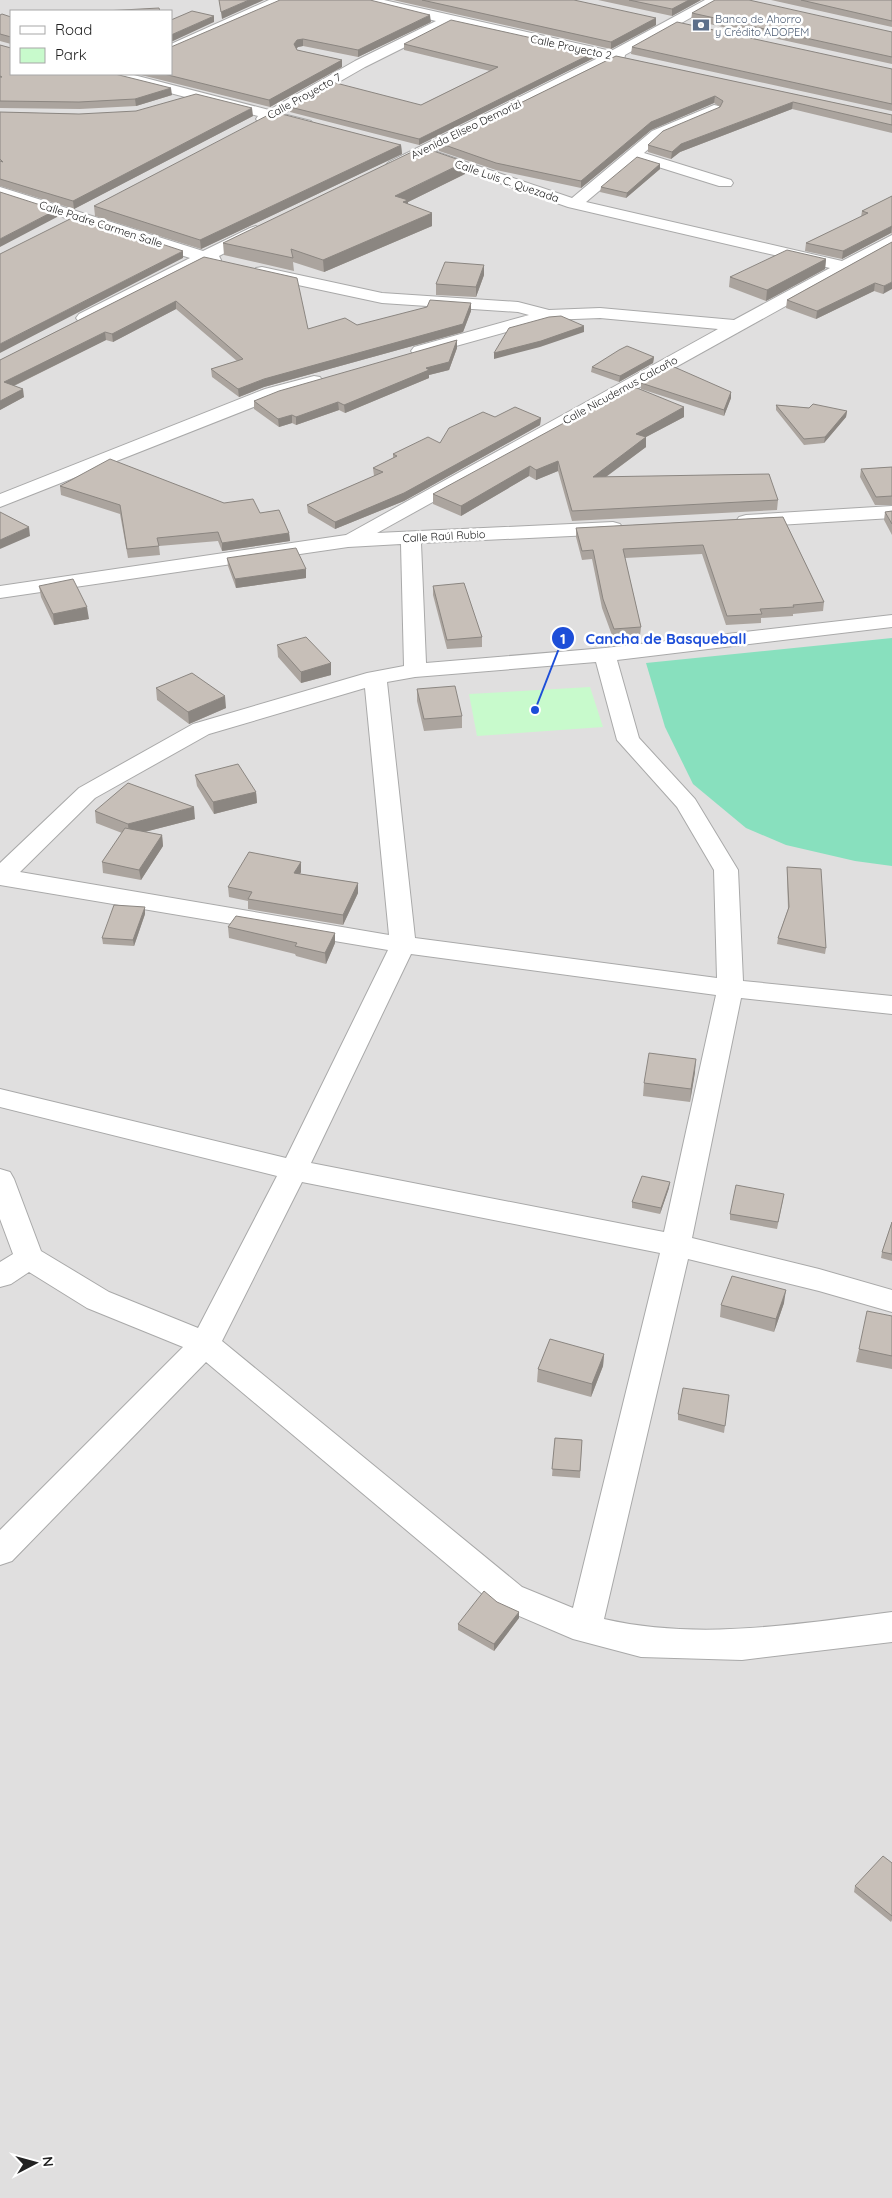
<svg xmlns="http://www.w3.org/2000/svg" width="892" height="2198" viewBox="0 0 892 2198" font-family="Quicksand,sans-serif">
<style>
.residential{fill:#e0dfdf;fill-rule:evenodd}
.park{fill:#c8facc}
.pitch{fill:#88e0be}
.lines{fill:none;stroke-linecap:round;stroke-linejoin:round}
.street-casing{stroke:#a9a9a9;stroke-width:2}
.street{fill:#fff;fill-rule:evenodd}
.wall{fill:#aba49e}
.shaded-wall{fill:#8b8681}
.building{fill:#c7bfb8;stroke:#8b8681}
.labels{text-anchor:middle;stroke-width:5;stroke-linejoin:round;paint-order:stroke}
.far-service-label{font-size:11px;fill:#4e5e75;stroke:#fff;text-anchor:start}
.far-street-label{font-size:11px;fill:#222;stroke:#fff}
.leader{fill:none;stroke:#1d4ed8;stroke-width:2}
.callout-dot{fill:#1d4ed8;stroke:#fff;stroke-width:2}
.mark-label{font-size:15px;text-anchor:middle;font-weight:bold;fill:#fff}
.callout-label{font-size:15px;text-anchor:middle;font-weight:bold;fill:#1d4ed8;stroke:#fff;stroke-width:5;stroke-linejoin:round;paint-order:stroke}
</style>
<rect width="100%" height="100%" fill="#f2efe9"/>
<!-- residential -->
<path class="residential" d="M 0,0 L 892,0 L 892,2198 L 0,2198 ZM 11,11 L 171,11 L 171,74 L 11,74 Z"/>
<!-- park -->
<path class="park" d="M 590,687 L 603,727 L 477,736 L 469,694 Z"/>
<!-- pitch -->
<path class="pitch" d="M 892,638 L 892,866 L 855,861 L 786,845 L 746,828 L 693,784 L 665,727 L 646,663 Z"/>
<g class="lines">
<!-- street casing -->
<g class="street-casing">
<path id="street" d="M 269,0 L 287,0 L 285,3 L 171,53 L 171,44 Z
M 361,0 L 384,0 L 611,51 L 705,0 L 722,0 L 625,55 L 624,60 L 615,60 L 434,151 L 572,198 L 652,131 L 714,105 L 719,106 L 721,109 L 719,112 L 662,137 L 644,153 L 731,180 L 733,183 L 731,186 L 719,186 L 636,160 L 586,202 L 842,261 L 892,235 L 892,247 L 377,533 L 613,522 L 620,524 L 623,528 L 620,532 L 613,534 L 421,543 L 426,663 L 605,648 L 892,615 L 892,627 L 617,660 L 639,738 L 695,799 L 738,870 L 743,981 L 892,996 L 892,1014 L 741,998 L 692,1238 L 819,1269 L 892,1290 L 892,1312 L 819,1291 L 688,1259 L 604,1619 C 700,1641 796,1624 892,1612 L 892,1642 L 742,1660 L 641,1657 L 573,1639 L 498,1607 L 206,1362 L 12,1561 L 0,1565 L 0,1530 L 183,1347 L 87,1308 L 29,1272 L 11,1284 L 0,1287 L 0,1262 L 13,1254 L 0,1219 L 0,1169 L 10,1172 L 14,1179 L 41,1251 L 109,1292 L 198,1328 L 277,1176 L 0,1107 L 0,1089 L 286,1158 L 388,950 L 0,885 L 0,863 L 79,788 L 193,724 L 367,673 L 404,666 L 401,544 L 348,547 L 0,598 L 0,586 L 346,535 L 718,329 L 600,318 L 549,320 L 420,356 L 414,355 L 411,351 L 414,347 L 529,315 L 518,312 L 382,303 L 256,276 L 254,272 L 256,268 L 262,267 L 382,293 L 518,302 L 549,310 L 600,308 L 734,320 L 830,268 L 568,207 L 423,156 L 394,170 L 386,165 L 389,162 L 600,57 L 451,24 L 365,67 L 283,114 L 311,121 L 313,124 L 306,128 L 272,120 L 263,123 L 258,122 L 256,119 L 258,116 L 109,77 L 107,74 L 130,74 L 269,110 L 355,61 L 436,21 L 363,3 ZM 596,662 L 617,740 L 677,807 L 714,870 L 717,978 L 415,938 L 387,682 L 415,677 ZM 365,688 L 389,935 L 20,872 L 95,798 L 209,734 ZM 411,954 L 716,995 L 664,1232 L 311,1163 ZM 302,1182 L 660,1253 L 573,1608 L 522,1587 L 222,1341 Z
M 0,187 L 203,251 L 250,228 L 256,226 L 264,231 L 262,234 L 219,256 L 221,260 L 219,264 L 206,263 L 85,323 L 79,322 L 76,318 L 79,314 L 190,258 L 0,197 Z
M 314,376 L 320,377 L 323,381 L 320,385 L 279,397 L 0,507 L 0,494 L 265,389 Z
M 892,506 L 892,518 L 746,527 L 739,525 L 736,521 L 739,517 L 746,515 Z"/>
</g>
<!-- street -->
<use href="#street" class="street"/>
</g>
<!-- wall -->
<path class="wall" d="M 393,0 L 574,0 L 656,25 L 611,49 Z
M 598,0 L 701,0 L 672,16 Z
M 771,0 L 892,0 L 892,27 Z
M 692,13 L 892,32 L 892,64 L 691,20 Z
M 0,15 L 11,17 L 11,44 L 0,41 Z
M 431,22 L 358,57 L 303,46 L 298,47 L 297,48 L 297,50 L 342,60 L 342,67 L 270,107 L 137,74 L 171,74 L 171,47 Z
M 404,44 L 594,58 L 419,145 L 290,112 L 290,107 L 421,105 L 490,71 L 404,50 Z
M 0,45 L 172,95 L 136,106 L 80,109 L 0,108 Z
M 632,47 L 892,69 L 892,111 L 631,54 Z
M 616,56 L 892,115 L 892,133 L 792,109 L 680,152 L 671,159 L 648,152 L 648,145 L 720,107 L 714,103 L 651,130 L 581,188 L 496,170 L 439,151 L 439,143 Z
M 0,112 L 79,114 L 253,116 L 74,209 L 0,186 Z
M 401,145 L 402,154 L 201,249 L 95,216 L 94,206 Z
M 660,164 L 660,169 L 626,198 L 600,192 L 601,187 Z
M 465,174 L 408,202 L 408,204 L 432,226 L 324,272 L 293,262 L 294,271 L 224,255 L 223,243 Z
M 892,196 L 892,234 L 891,233 L 842,259 L 805,251 L 806,243 L 861,217 L 862,211 Z
M 892,242 L 883,294 L 874,291 L 816,319 L 786,308 L 787,300 Z
M 204,257 L 308,329 L 357,325 L 471,311 L 463,332 L 264,387 L 239,397 L 212,377 L 211,369 L 237,361 L 176,309 L 113,342 L 106,340 L 14,386 L 24,397 L 0,410 L 0,360 Z
M 826,259 L 825,269 L 766,301 L 729,287 L 730,277 Z
M 484,265 L 484,275 L 476,297 L 436,295 L 436,284 Z
M 457,340 L 457,348 L 449,370 L 429,375 L 429,378 L 345,413 L 339,410 L 296,425 L 292,423 L 279,427 L 254,409 L 254,401 Z
M 654,357 L 653,363 L 619,382 L 591,372 L 592,367 Z
M 641,383 L 731,392 L 731,398 L 724,416 L 641,389 Z
M 776,405 L 847,411 L 846,417 L 824,443 L 804,445 L 776,410 Z
M 684,407 L 684,417 L 646,437 L 646,447 L 606,477 L 778,500 L 777,510 L 572,521 L 558,471 L 536,480 L 529,476 L 461,516 L 433,504 L 433,494 Z
M 495,417 L 541,418 L 540,425 L 404,501 L 335,529 L 308,513 L 307,505 L 374,476 L 373,468 L 393,458 L 393,454 L 440,443 Z
M 892,467 L 892,505 L 875,505 L 860,477 L 861,469 Z
M 60,486 L 224,503 L 260,513 L 289,533 L 290,541 L 222,551 L 218,541 L 159,546 L 160,555 L 128,558 L 120,514 L 61,495 Z
M 892,511 L 892,535 L 884,520 L 885,512 Z
M 783,517 L 824,602 L 823,611 L 793,614 L 793,616 L 761,618 L 761,623 L 726,625 L 702,554 L 625,558 L 641,627 L 640,636 L 613,638 L 602,608 L 592,559 L 582,560 L 576,537 L 576,528 Z
M 227,558 L 306,578 L 236,588 L 228,566 Z
M 39,586 L 89,619 L 54,625 L 41,597 Z
M 433,586 L 482,637 L 482,647 L 447,649 L 433,595 Z
M 277,645 L 331,663 L 331,675 L 301,683 L 278,657 Z
M 156,688 L 226,708 L 189,724 L 157,700 Z
M 417,689 L 462,716 L 462,728 L 424,731 L 417,701 Z
M 195,775 L 256,792 L 257,803 L 214,814 L 197,786 Z
M 95,811 L 195,819 L 144,832 L 162,835 L 163,846 L 141,880 L 103,873 L 102,862 L 122,833 L 96,823 Z
M 301,862 L 301,872 L 300,874 L 358,883 L 358,893 L 343,925 L 248,909 L 248,901 L 229,897 L 228,887 Z
M 787,867 L 826,948 L 825,954 L 777,944 L 778,938 L 788,909 L 787,874 Z
M 145,914 L 134,946 L 103,944 L 102,938 Z
M 228,927 L 335,933 L 335,943 L 326,964 L 296,956 L 295,954 L 229,938 Z
M 695,1072 L 690,1102 L 643,1096 L 644,1083 Z
M 669,1188 L 660,1214 L 632,1208 L 632,1202 Z
M 783,1200 L 777,1229 L 730,1220 L 730,1214 Z
M 892,1222 L 892,1261 L 881,1258 L 882,1252 Z
M 784,1303 L 774,1332 L 720,1317 L 721,1305 Z
M 892,1316 L 892,1369 L 856,1362 L 859,1349 Z
M 604,1354 L 603,1366 L 591,1397 L 537,1382 L 538,1369 Z
M 729,1395 L 724,1433 L 678,1420 L 678,1414 Z
M 555,1438 L 582,1440 L 580,1478 L 552,1476 Z
M 497,1602 L 519,1618 L 494,1651 L 458,1630 L 458,1624 Z
M 892,1863 L 892,1920 L 891,1922 L 854,1892 L 855,1886 Z"/>
<!-- shaded-wall -->
<path class="shaded-wall" d="M 249,0 L 264,0 L 222,19 L 221,12 Z
M 689,0 L 701,0 L 672,16 L 672,9 Z
M 430,15 L 431,22 L 358,57 L 358,50 Z
M 214,16 L 214,22 L 171,42 L 171,35 Z
M 656,18 L 656,25 L 611,49 L 611,42 Z
M 303,39 L 303,46 L 298,47 L 294,51 L 294,44 L 297,40 Z
M 595,52 L 594,58 L 419,145 L 419,139 Z
M 342,60 L 342,67 L 270,107 L 269,100 Z
M 171,88 L 172,95 L 136,106 L 135,99 Z
M 715,96 L 714,103 L 651,130 L 581,188 L 581,181 L 651,122 Z
M 793,102 L 792,109 L 680,152 L 671,159 L 672,152 L 681,144 Z
M 252,108 L 253,116 L 74,209 L 73,201 Z
M 401,145 L 402,154 L 201,249 L 200,240 Z
M 465,162 L 465,174 L 408,202 L 408,212 L 395,196 Z
M 660,164 L 660,169 L 626,198 L 627,193 Z
M 56,210 L 57,217 L 0,247 L 0,239 Z
M 432,213 L 432,226 L 324,272 L 323,260 Z
M 892,226 L 891,233 L 842,259 L 843,251 Z
M 183,251 L 183,258 L 0,353 L 0,344 Z
M 826,259 L 825,269 L 766,301 L 767,290 Z
M 484,265 L 484,275 L 476,297 L 476,287 Z
M 892,282 L 892,289 L 883,294 L 884,286 Z
M 875,283 L 874,291 L 816,319 L 817,311 Z
M 176,301 L 176,309 L 113,342 L 112,334 Z
M 471,303 L 471,311 L 463,332 L 264,387 L 239,397 L 238,389 Z
M 584,326 L 584,332 L 540,347 L 494,359 L 494,353 Z
M 105,332 L 106,340 L 5,390 L 4,382 Z
M 457,340 L 457,348 L 449,370 L 429,375 L 429,378 L 345,413 L 344,405 L 426,368 Z
M 654,357 L 653,363 L 619,382 L 620,376 Z
M 23,389 L 24,397 L 0,410 L 0,401 Z
M 731,392 L 731,398 L 724,416 L 724,410 Z
M 338,402 L 339,410 L 296,425 L 296,417 Z
M 684,407 L 684,417 L 646,437 L 646,447 L 592,487 L 593,477 L 636,434 Z
M 847,411 L 846,417 L 824,443 L 825,437 Z
M 292,415 L 292,423 L 279,427 L 278,419 Z
M 541,418 L 540,425 L 404,501 L 335,529 L 335,522 Z
M 558,461 L 558,471 L 536,480 L 536,470 Z
M 530,466 L 529,476 L 461,516 L 461,506 Z
M 29,527 L 30,536 L 0,549 L 0,540 Z
M 289,533 L 290,541 L 222,551 L 222,543 Z
M 306,569 L 306,578 L 236,588 L 235,579 Z
M 87,607 L 89,619 L 54,625 L 53,614 Z
M 331,663 L 331,675 L 301,683 L 301,672 Z
M 225,696 L 226,708 L 189,724 L 188,712 Z
M 256,792 L 257,803 L 214,814 L 213,802 Z
M 194,807 L 195,819 L 129,836 L 128,824 Z
M 162,835 L 163,846 L 141,880 L 139,870 Z
M 301,862 L 301,872 L 295,883 L 294,873 Z
M 358,883 L 358,893 L 343,925 L 343,915 Z
M 145,907 L 145,914 L 134,946 L 133,940 Z
M 335,933 L 335,943 L 326,964 L 325,953 Z
M 696,1059 L 695,1072 L 690,1102 L 691,1089 Z
M 670,1182 L 669,1188 L 660,1214 L 661,1208 Z
M 786,1290 L 784,1303 L 774,1332 L 776,1319 Z
M 604,1354 L 603,1366 L 591,1397 L 592,1384 Z
M 519,1612 L 519,1618 L 494,1651 L 494,1644 Z"/>
<!-- building -->
<path class="building" d="M 219,0 L 249,0 L 221,12 Z
M 280,0 L 370,0 L 430,15 L 358,50 L 303,39 L 297,40 L 294,44 L 297,50 L 342,60 L 269,100 L 164,74 L 171,74 L 171,47 Z
M 422,0 L 574,0 L 656,18 L 611,42 Z
M 629,0 L 689,0 L 672,9 Z
M 715,0 L 749,0 L 892,32 L 892,57 L 692,13 Z
M 801,0 L 892,0 L 892,21 Z
M 159,8 L 160,11 L 104,11 Z
M 192,11 L 214,16 L 171,35 L 171,20 Z
M 2,14 L 11,17 L 11,37 L 0,34 L 0,15 Z
M 451,20 L 595,52 L 419,139 L 290,107 L 332,82 L 421,105 L 498,67 L 404,44 Z
M 677,22 L 892,69 L 892,104 L 632,47 Z
M 0,45 L 11,48 L 11,74 L 115,74 L 171,88 L 135,99 L 79,102 L 0,101 L 0,77 L 2,77 L 0,76 Z
M 616,56 L 892,115 L 892,125 L 793,102 L 681,144 L 672,152 L 648,145 L 663,131 L 720,107 L 723,101 L 715,96 L 651,122 L 581,181 L 496,163 L 439,143 Z
M 196,94 L 252,108 L 73,201 L 0,179 L 0,161 L 3,162 L 0,159 L 0,112 L 79,114 L 136,111 Z
M 274,112 L 401,145 L 200,240 L 94,206 Z
M 422,147 L 465,162 L 395,196 L 408,200 L 403,202 L 432,213 L 323,260 L 291,249 L 293,258 L 223,243 Z
M 637,157 L 660,164 L 627,193 L 601,187 Z
M 0,192 L 56,210 L 0,239 Z
M 892,196 L 892,226 L 843,251 L 806,243 L 868,213 L 862,211 Z
M 76,216 L 183,251 L 0,344 L 0,254 Z
M 892,242 L 892,282 L 884,286 L 875,283 L 817,311 L 787,300 Z
M 787,250 L 826,259 L 767,290 L 730,277 Z
M 204,257 L 297,278 L 308,329 L 345,318 L 357,325 L 427,307 L 430,300 L 471,303 L 463,324 L 264,379 L 238,389 L 211,369 L 243,359 L 176,301 L 112,334 L 105,332 L 4,382 L 23,389 L 0,401 L 0,360 Z
M 445,262 L 484,265 L 476,287 L 436,284 Z
M 561,316 L 584,326 L 541,341 L 494,353 L 509,328 L 549,317 Z
M 457,340 L 449,362 L 426,368 L 429,370 L 344,405 L 338,402 L 296,417 L 292,415 L 278,419 L 254,401 L 279,391 Z
M 627,346 L 654,357 L 620,376 L 592,367 L 619,350 Z
M 672,366 L 731,392 L 724,410 L 641,383 Z
M 632,386 L 684,407 L 636,434 L 646,437 L 593,477 L 769,474 L 778,500 L 572,511 L 558,461 L 536,470 L 530,466 L 461,506 L 433,494 Z
M 813,404 L 847,411 L 825,437 L 804,439 L 776,405 L 809,408 Z
M 515,407 L 541,418 L 404,493 L 335,522 L 307,505 L 383,472 L 373,468 L 397,456 L 393,454 L 428,437 L 440,443 L 449,428 L 483,412 L 495,417 Z
M 110,459 L 224,503 L 253,499 L 260,513 L 279,510 L 289,533 L 222,543 L 218,532 L 157,538 L 159,546 L 127,549 L 120,505 L 60,486 Z
M 892,467 L 892,496 L 876,497 L 861,469 Z
M 892,511 L 892,524 L 885,512 Z
M 0,512 L 29,527 L 0,540 Z
M 783,517 L 824,602 L 793,605 L 794,607 L 760,609 L 762,614 L 727,616 L 703,545 L 623,549 L 641,627 L 614,629 L 603,599 L 593,550 L 582,551 L 576,528 Z
M 296,548 L 306,569 L 235,579 L 227,558 Z
M 73,579 L 87,607 L 53,614 L 39,586 Z
M 464,583 L 482,637 L 447,640 L 433,586 Z
M 306,637 L 331,663 L 301,672 L 277,645 Z
M 192,673 L 225,696 L 188,712 L 156,688 Z
M 455,686 L 462,716 L 424,719 L 417,689 Z
M 238,764 L 256,792 L 213,802 L 195,775 Z
M 128,783 L 194,807 L 128,824 L 95,811 Z
M 125,828 L 162,835 L 139,870 L 102,862 Z
M 249,852 L 301,862 L 294,873 L 358,883 L 343,915 L 248,899 L 252,892 L 228,887 Z
M 787,867 L 821,869 L 826,948 L 778,938 L 789,907 Z
M 114,905 L 145,907 L 133,940 L 102,938 Z
M 236,916 L 335,933 L 325,953 L 295,946 L 297,943 L 228,927 Z
M 649,1053 L 696,1059 L 691,1089 L 644,1083 Z
M 642,1176 L 670,1182 L 661,1208 L 632,1202 Z
M 736,1185 L 784,1194 L 778,1222 L 730,1214 Z
M 892,1222 L 892,1254 L 882,1252 Z
M 732,1276 L 786,1290 L 776,1319 L 721,1305 Z
M 867,1311 L 892,1316 L 892,1356 L 859,1349 Z
M 550,1339 L 604,1354 L 592,1384 L 538,1369 Z
M 683,1388 L 729,1395 L 725,1426 L 678,1414 Z
M 555,1438 L 582,1440 L 580,1471 L 552,1469 Z
M 484,1591 L 497,1602 L 519,1612 L 494,1644 L 458,1624 Z
M 883,1856 L 892,1863 L 892,1916 L 855,1886 Z"/>
<!-- icons -->
<defs>
<g id="bank-bare" transform="scale(1.35)"><path d="M-6-4H6V4H-6ZM0-2.3a2.3 2.3 0 1 0 0 4.6a2.3 2.3 0 1 0 0-4.6Z" fill="#5c6f8a" stroke="#fff" stroke-width="2.5" paint-order="stroke"/></g>
</defs>
<g fill-rule="evenodd">
<use href="#bank-bare" x="701" y="25"/>
</g>
<g class="labels">
<!-- far-service labels -->
<g class="far-service-label">
<text x="715" y="23">Banco de Ahorro<tspan x="715" dy="13">y Crédito ADOPEM</tspan></text>
</g>
<!-- far-street labels -->
<g class="far-street-label">
<text transform="translate(571 47) rotate(12)" y="4">Calle Proyecto 2</text>
<text transform="translate(304 96) rotate(-29)" y="4">Calle Proyecto 7</text>
<text transform="translate(466 129) rotate(-26)" y="4">Avenida Eliseo Demorizi</text>
<text transform="translate(507 181) rotate(19)" y="4">Calle Luis C. Quezada</text>
<text transform="translate(101 224) rotate(18)" y="4">Calle Padre Carmen Salle</text>
<text transform="translate(620 390) rotate(-29)" y="4">Calle Nicudemus Calcaño</text>
<text transform="translate(444 536) rotate(-3)" y="4">Calle Raúl Rubio</text>
</g>
</g>
<!-- callouts -->
<path class="leader" d="M535 710L563 638"/>
<g class="callout-dot">
<circle cx="535" cy="710" r="5"/>
<circle cx="563" cy="638" r="12"/>
</g>
<g class="mark-label">
<text x="563" y="644">1</text>
</g>
<g class="callout-label">
<text x="666" y="644">Cancha de Basqueball</text>
</g>
<!-- legend -->
<rect x="10" y="10" width="162" height="65" fill="#ffffff" stroke="#a7a7a7"/>
<rect x="20" y="26" width="25" height="8" fill="#ffffff" stroke="#a7a7a7"/>
<text x="55" y="35" font-size="15" fill="#222222">Road</text>
<rect x="20" y="48" width="25" height="15" fill="#c8facc" stroke="#a7a7a7"/>
<text x="55" y="60" font-size="15" fill="#222222">Park</text>
<!-- north arrow -->
<g transform="translate(35 2163) rotate(84)" stroke="#ffffff" stroke-width="4" paint-order="stroke">
<path d="M0-4L9 19L0 12L-9 19Z" fill="#222222"/>
<text y="-8" font-size="14" font-weight="bold" text-anchor="middle" fill="#222222">N</text>
</g>
</svg>
